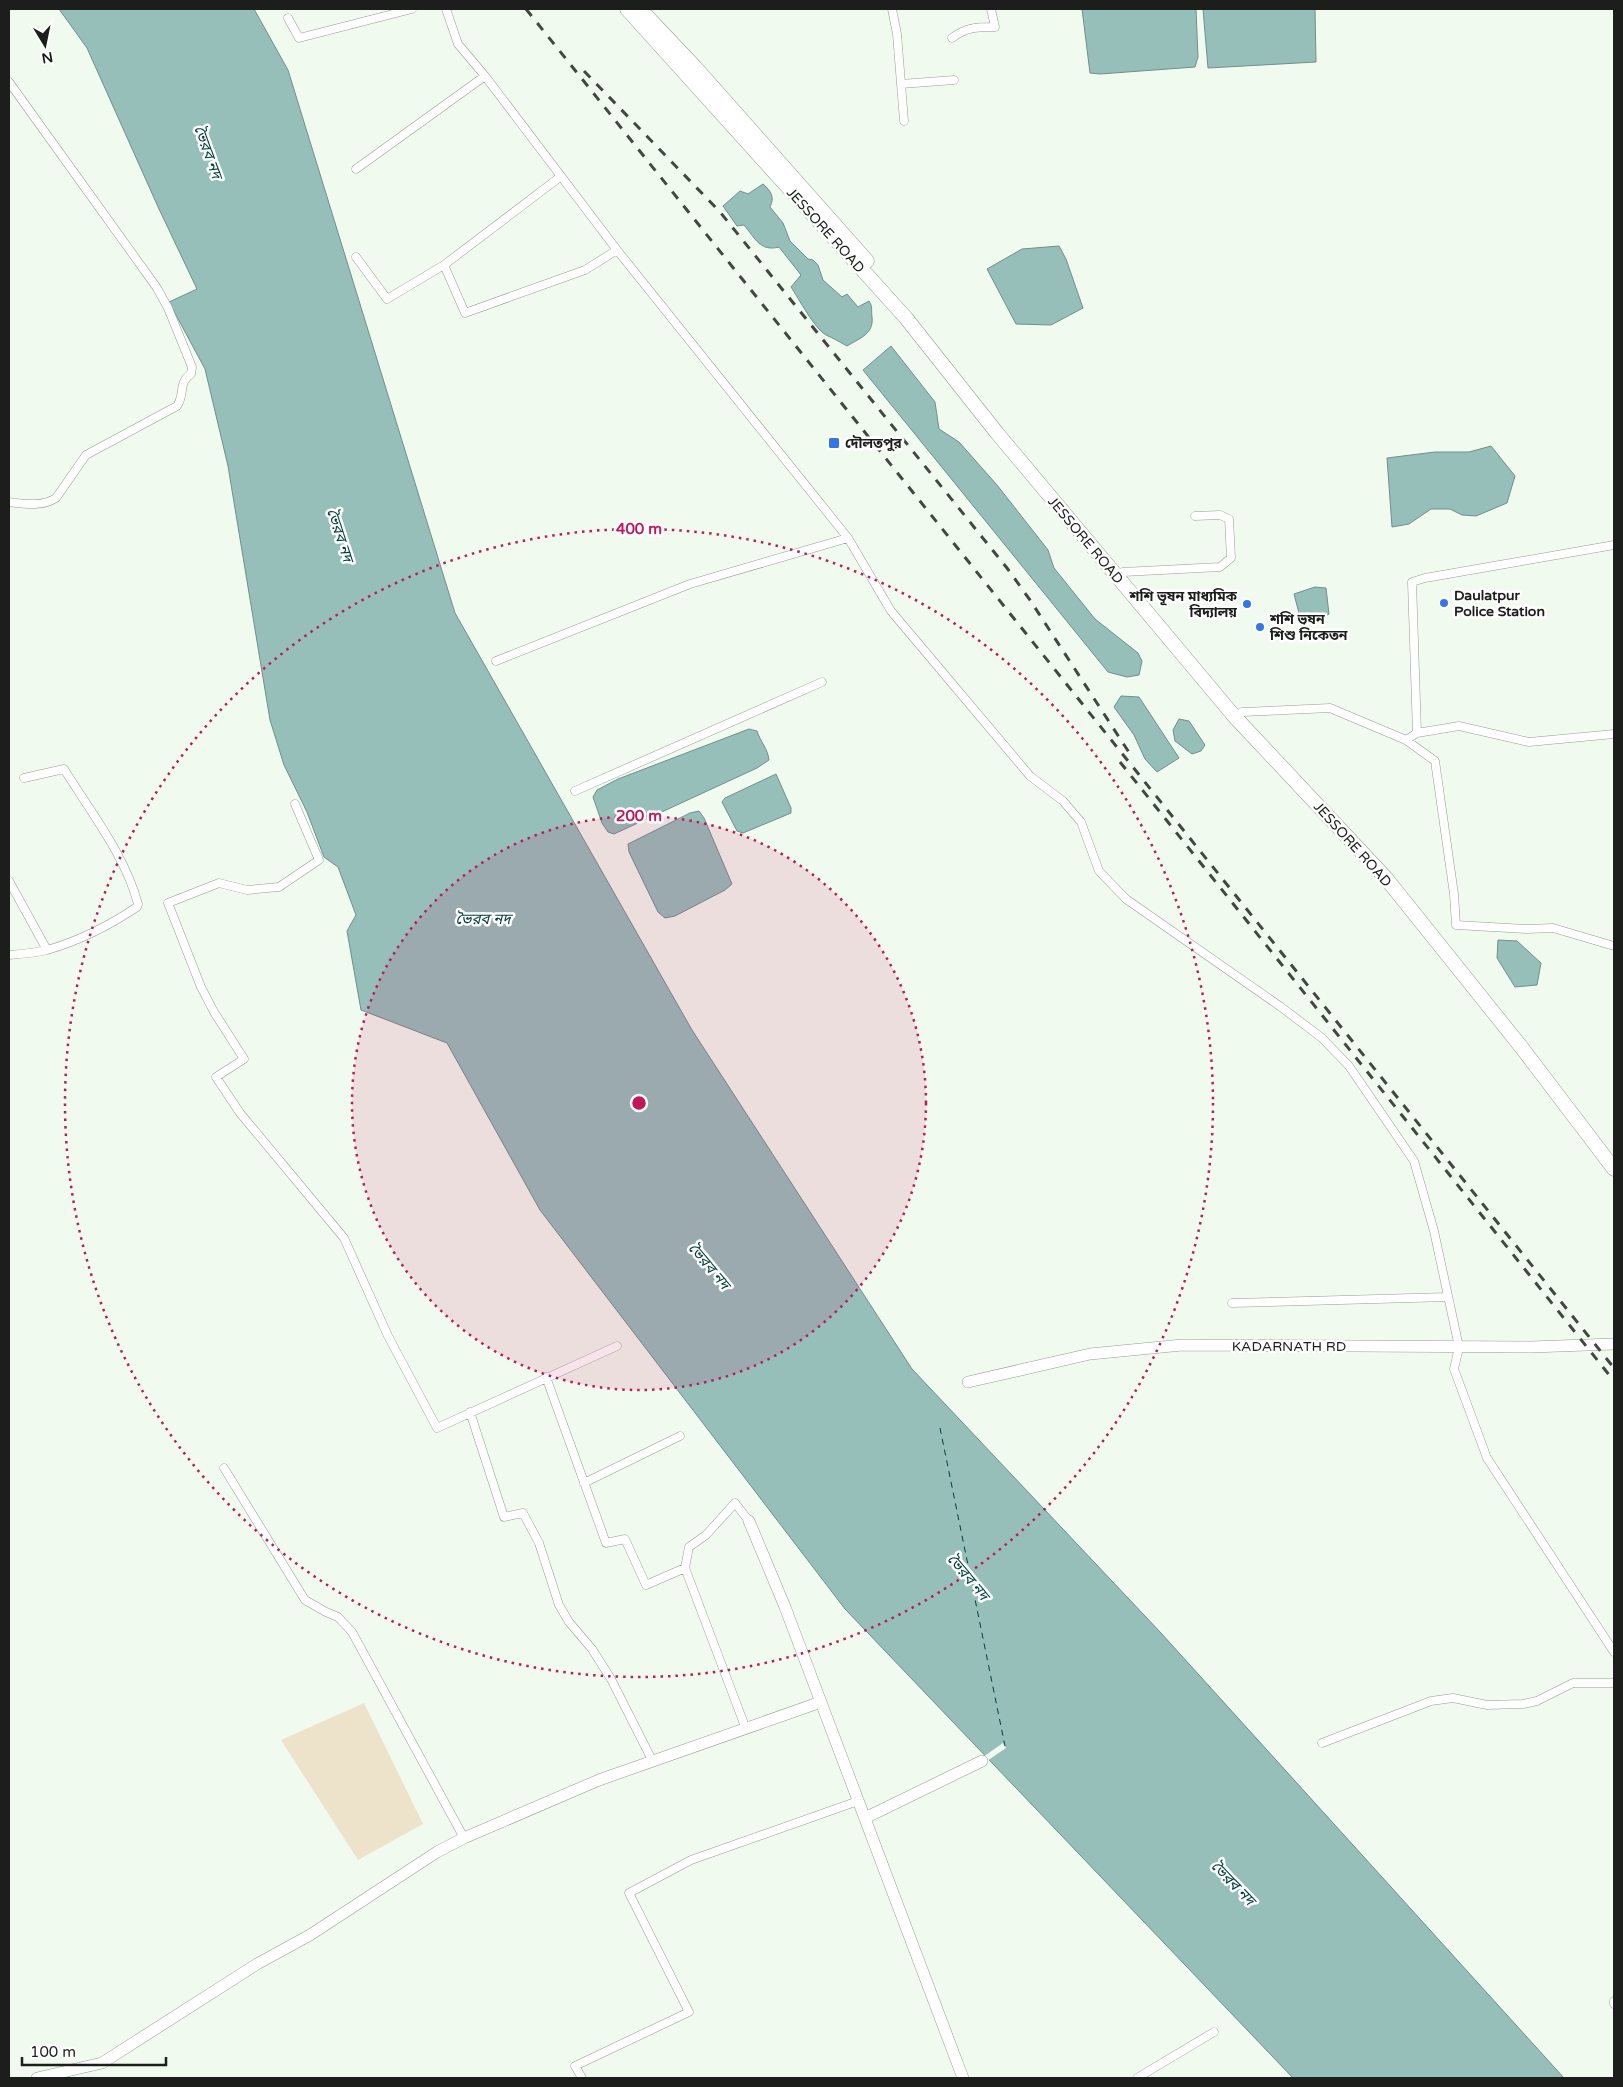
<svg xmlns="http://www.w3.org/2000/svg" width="1623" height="2087" viewBox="0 0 1623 2087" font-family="'Varela Round','Noto Sans Bengali',sans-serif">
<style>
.green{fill:#ece3ca}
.water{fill:#96bfba;stroke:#718f8a}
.pier{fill:#f1faef}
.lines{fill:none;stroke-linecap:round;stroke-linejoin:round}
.ferry{stroke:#00413c;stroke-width:1;stroke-dasharray:6 5;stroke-linecap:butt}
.street-casing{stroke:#959e93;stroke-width:9}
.secondary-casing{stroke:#959e93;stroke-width:12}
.highway-casing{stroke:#959e93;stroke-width:15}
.street{stroke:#fff;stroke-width:8}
.secondary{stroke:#fff;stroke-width:11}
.highway{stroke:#fff;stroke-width:14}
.rail{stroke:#434742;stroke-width:3;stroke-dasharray:9 9;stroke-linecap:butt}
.ring{fill:none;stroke:#c2185b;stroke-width:2.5;stroke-dasharray:2.5 5}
.poi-dot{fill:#3376e4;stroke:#fff;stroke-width:2}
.labels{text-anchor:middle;stroke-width:5;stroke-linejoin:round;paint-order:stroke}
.street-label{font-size:14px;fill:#1b1e1a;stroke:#fff}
.poi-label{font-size:14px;font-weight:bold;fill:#1b1e1a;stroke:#fff;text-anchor:start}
.water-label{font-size:15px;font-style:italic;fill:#00413c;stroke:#fff}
.centre{fill:#c2185b;stroke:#fff;stroke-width:2.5}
.ring-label{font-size:15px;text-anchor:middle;font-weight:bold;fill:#c2185b;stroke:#fff;stroke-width:5;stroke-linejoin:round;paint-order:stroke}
</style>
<rect width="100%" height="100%" fill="#f1faef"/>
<!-- green -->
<path class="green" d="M 364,1703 L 423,1824 L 358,1860 L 281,1740 Z"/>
<!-- water -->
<path class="water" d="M 59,9 L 254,9 L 288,70 L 455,613 L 692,1030 L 912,1369 L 1161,1633 L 1564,2078 L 1293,2078 L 845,1609 L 540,1210 L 447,1043 L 361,1010 L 347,931 L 356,915 L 338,867 L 324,857 L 307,812 L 284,765 L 270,720 L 228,466 L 205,369 L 169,302 L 197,289 L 159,209 L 87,48 Z
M 1082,9 L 1196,9 L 1198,57 L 1195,67 L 1100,74 L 1090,73 Z
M 1203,9 L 1315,9 L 1316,62 L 1208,68 Z
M 763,184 C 771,191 775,197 770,207 L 783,223 L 790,241 L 808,259 L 813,260 L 818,265 L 823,280 L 842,297 L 847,294 L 858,307 L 869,301 C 873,307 871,310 872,317 C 874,334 860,338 847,346 C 840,342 833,338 826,335 C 814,328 799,299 791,287 L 801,275 L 779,247 C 760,252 755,238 744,225 L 737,226 L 723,206 L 740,191 L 748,194 Z
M 1059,246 L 1066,259 L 1083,308 L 1051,325 L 1016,324 L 987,269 L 1022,249 Z
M 891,346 L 935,402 L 939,429 L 959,442 L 997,485 L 1048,550 L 1054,568 L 1095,619 L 1138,653 L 1142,661 L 1139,675 L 1127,677 L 1108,672 L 863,370 Z
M 1491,446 L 1515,476 L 1507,503 L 1476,516 L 1462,515 L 1450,509 L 1431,509 L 1409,524 L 1392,527 L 1387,458 L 1435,452 L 1469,452 Z
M 1315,587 L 1326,588 L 1329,614 L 1322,619 L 1310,622 L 1300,617 L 1294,594 Z
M 1121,696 L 1139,697 L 1179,758 L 1157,772 L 1145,759 L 1134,735 L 1114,707 Z
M 1179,719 L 1189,721 L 1205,745 L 1201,751 L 1192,754 L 1175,741 L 1173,730 Z
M 749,729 L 757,731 C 760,741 768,749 769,760 L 757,768 L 614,834 L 608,832 L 602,823 L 593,797 L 597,790 L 618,779 Z
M 776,774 L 791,808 L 791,813 L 743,833 L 737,831 L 722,802 L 725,798 Z
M 699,811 L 704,818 L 732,884 L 725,890 L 675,916 L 665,918 L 658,912 L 629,852 L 628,844 L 690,813 Z
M 1498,940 L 1517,941 L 1541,963 L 1537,985 L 1515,987 L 1497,958 Z"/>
<!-- pier -->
<path class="pier" d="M 1003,1743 L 1006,1748 L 987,1761 L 983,1757 Z"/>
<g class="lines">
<!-- ferry -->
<path class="ferry" d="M 940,1428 L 1005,1746"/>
<!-- street casing -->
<g class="street-casing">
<path id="street" d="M 446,9 L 458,44 L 485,76 L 617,250 L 848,538 L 891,611 L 1030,776 L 1063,801 L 1081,822 L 1099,871 L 1126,899 L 1281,1007 L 1322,1038 L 1349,1066 L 1414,1161 L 1434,1231 L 1459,1347 L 1454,1369 L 1487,1458 L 1614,1652
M 892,9 L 897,34 L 904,121
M 288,18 L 299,38 L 412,9
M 952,38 C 966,27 978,27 995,27 L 991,9
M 9,82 L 157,288 L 168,308 L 192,367 L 191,374 C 178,382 185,395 177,406 L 86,455 L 56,498 C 42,507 25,504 9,502
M 901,84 L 954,80
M 356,169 L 485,76
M 356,257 L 387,299 L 444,265 L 560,177
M 444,265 L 465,313 L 585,270 L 617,250
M 1123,572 L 1220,567 L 1231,558 L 1229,519 L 1220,515 L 1195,516
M 496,661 L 690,584 L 848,538
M 1242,712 L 1330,708 L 1406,740 L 1435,761 L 1454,894 L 1456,925 L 1527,929 L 1553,928 L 1614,946
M 1417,733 L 1412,582 L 1425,578 L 1614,545
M 1406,740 L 1417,733 L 1459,726 L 1529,742 L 1614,734
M 575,791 L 822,682
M 295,804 L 319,860 L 279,887 L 247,890 L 219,883 L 168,903 L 201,987 L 214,1012 L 244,1059 L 216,1077 L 240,1113 L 344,1238 L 388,1336 L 437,1428 L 617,1346
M 9,881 L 47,950
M 9,955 C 21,954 35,953 47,950 C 79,941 110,925 137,907 L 138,904 C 125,855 90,811 64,769 L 24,778
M 1232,1303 L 1448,1297
M 546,1377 L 606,1543 L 625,1539 L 646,1585 L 685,1568 L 746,1729
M 470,1412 L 504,1517 L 523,1513 L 539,1543 L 559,1605 L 569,1622 L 592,1649 L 611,1679 L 652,1760
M 224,1468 L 305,1600 L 326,1612 L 338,1617 L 352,1632 L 464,1838
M 584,1483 L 680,1436
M 685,1568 L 689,1547 L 706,1535 L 735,1503 L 749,1521
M 1322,1743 L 1431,1701 L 1453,1698 L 1487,1705 L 1523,1704 L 1537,1701 L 1573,1683 L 1614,1683
M 1614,2001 L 1614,2004
M 582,2078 L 575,2066 L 689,2012 L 629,1893 L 691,1860 L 858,1801
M 1137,2078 L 1214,2032"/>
</g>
<!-- secondary casing -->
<g class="secondary-casing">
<path id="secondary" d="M 968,1382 L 1090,1354 L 1182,1345 L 1531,1347 L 1614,1344
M 749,1521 L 785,1607 L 963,2078
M 865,1818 L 982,1761
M 37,2078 L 102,2063 L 257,1964 L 310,1935 L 437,1852 L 464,1838 L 599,1780 L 821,1702"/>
</g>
<!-- highway casing -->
<g class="highway-casing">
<path id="highway" d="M 627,9 L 906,318 L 997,433 L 1234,716 L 1385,877 L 1522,1048 L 1614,1169
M 640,9 L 695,67 L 867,261"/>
</g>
<!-- street -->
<use href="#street" class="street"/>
<!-- secondary -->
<use href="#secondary" class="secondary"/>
<!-- highway -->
<use href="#highway" class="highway"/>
<!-- rail -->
<path class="rail" d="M 526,9 L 1614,1368
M 584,71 L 720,212 L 1007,568 L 1030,600 L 1132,757
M 1120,762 L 1614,1381"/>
</g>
<!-- distance rings -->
<circle cx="639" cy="1103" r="287" fill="#c2185b" fill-opacity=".12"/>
<g class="ring">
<circle cx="639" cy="1103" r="287"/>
<circle cx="639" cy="1103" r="574"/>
</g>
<!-- markers -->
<g class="poi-dot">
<rect x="828" y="437" width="12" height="12" rx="2.5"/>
<circle cx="1444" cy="603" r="5"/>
<circle cx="1247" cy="604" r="5"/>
<circle cx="1260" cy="627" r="5"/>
</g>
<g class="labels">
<!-- street labels -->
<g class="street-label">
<text transform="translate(826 230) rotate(48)" y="5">JESSORE ROAD</text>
<text transform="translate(1086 540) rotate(50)" y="5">JESSORE ROAD</text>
<text transform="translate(1353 844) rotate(48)" y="5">JESSORE ROAD</text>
<text x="1289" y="1351">KADARNATH RD</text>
</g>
<!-- poi labels -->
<g class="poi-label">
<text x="845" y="448">দৌলতপুর</text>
<text x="1454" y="600">Daulatpur<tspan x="1454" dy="16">Police Station</tspan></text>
<text x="1237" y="601" text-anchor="end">শশি ভূষন মাধ্যমিক<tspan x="1237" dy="16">বিদ্যালয়</tspan></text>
<text x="1270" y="624">শশি ভূষন<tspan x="1270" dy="16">শিশু নিকেতন</tspan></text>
</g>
<!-- water labels -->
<g class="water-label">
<text transform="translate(208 152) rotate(70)" y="5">ভৈরব নদ</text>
<text transform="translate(340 535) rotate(72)" y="5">ভৈরব নদ</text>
<text x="483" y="924">ভৈরব নদ</text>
<text transform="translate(709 1266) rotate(50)" y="5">ভৈরব নদ</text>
<text transform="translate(968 1577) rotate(50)" y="5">ভৈরব নদ</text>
<text transform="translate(1233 1883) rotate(46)" y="5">ভৈরব নদ</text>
</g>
</g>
<circle cx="639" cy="1103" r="8" class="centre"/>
<g class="ring-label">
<text x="639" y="534">400 m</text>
<text x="639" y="821">200 m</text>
</g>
<!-- border -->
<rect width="1623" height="2087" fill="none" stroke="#1b1e1a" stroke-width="20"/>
<!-- north arrow -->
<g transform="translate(45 45) rotate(170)" stroke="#ffffff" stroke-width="4" paint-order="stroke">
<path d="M0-4L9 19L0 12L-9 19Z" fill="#1b1e1a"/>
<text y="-8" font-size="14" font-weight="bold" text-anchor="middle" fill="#1b1e1a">N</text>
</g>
<!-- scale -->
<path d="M22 2057v8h144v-8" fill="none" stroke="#1b1e1a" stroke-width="2.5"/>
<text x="30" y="2057" font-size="15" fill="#1b1e1a" stroke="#ffffff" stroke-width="4" paint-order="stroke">100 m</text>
</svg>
